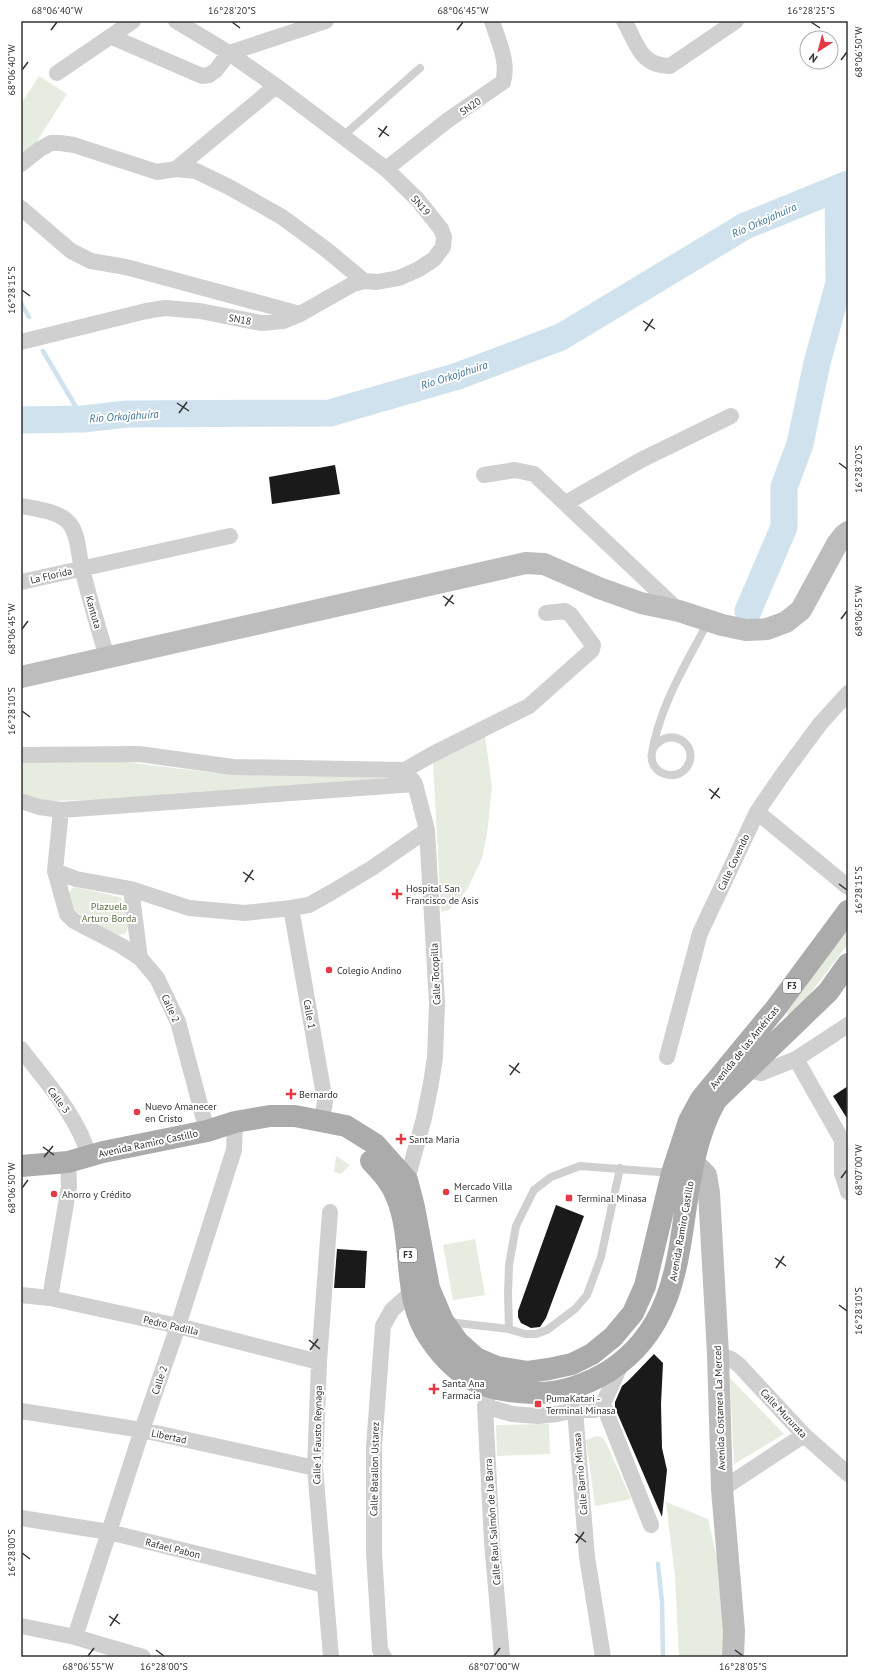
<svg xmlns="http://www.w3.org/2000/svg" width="869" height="1678" viewBox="0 0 869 1678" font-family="'PT Sans',sans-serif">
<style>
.green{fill:#e6ecdf}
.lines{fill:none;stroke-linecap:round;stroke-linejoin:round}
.stream{stroke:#cfe2ee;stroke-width:4.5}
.river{stroke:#cfe2ee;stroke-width:27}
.building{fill:#1a1a1a}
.lane{stroke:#d0d0d0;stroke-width:8}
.street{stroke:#d0d0d0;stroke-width:16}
.secondary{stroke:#bdbdbd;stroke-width:22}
.primary{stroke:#ababab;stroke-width:22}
.ticks{fill:none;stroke:#333;stroke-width:1.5}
.poi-dot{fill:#e63946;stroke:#fff;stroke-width:1.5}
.labels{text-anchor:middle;stroke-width:4;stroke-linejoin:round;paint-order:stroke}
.shield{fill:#fff;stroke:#707070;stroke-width:1}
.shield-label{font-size:9px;font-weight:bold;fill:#333}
.street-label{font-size:10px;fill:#333;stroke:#fff}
.poi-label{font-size:10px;fill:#333;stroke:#fff;text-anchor:start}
.park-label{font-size:10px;fill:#56703f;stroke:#fff}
.water-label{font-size:11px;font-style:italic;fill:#3f7597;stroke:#fff}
.neatline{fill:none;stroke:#333;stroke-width:1.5}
.ticks-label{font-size:10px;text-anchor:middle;fill:#333}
</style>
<rect width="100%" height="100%" fill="#fff"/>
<!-- green -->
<path class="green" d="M 39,76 L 67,94 L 28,155 L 21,150 L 21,104 Z
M 485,736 L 492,787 L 487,834 L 482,858 L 467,890 L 449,910 L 441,912 L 433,762 Z
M 21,761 L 125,762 L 216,773 L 352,773 L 387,778 L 164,798 L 46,801 L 21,795 Z
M 75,887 L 120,897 L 125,904 L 128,927 L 126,933 L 119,935 C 101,926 70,918 69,894 L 72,888 Z
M 848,929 L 848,944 L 793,1016 L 788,1016 L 786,1011 Z
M 336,1156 L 350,1165 L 341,1174 L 334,1172 Z
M 475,1239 L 485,1295 L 453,1300 L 443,1245 Z
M 730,1378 L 784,1434 L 734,1464 Z
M 549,1424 L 550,1454 L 497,1456 L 496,1425 Z
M 597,1436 L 603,1438 L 607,1445 L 631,1499 L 595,1506 L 586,1440 Z
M 666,1502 L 708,1519 L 726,1597 L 725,1657 L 679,1657 L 675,1576 Z"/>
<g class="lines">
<!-- stream -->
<path class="stream" d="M 21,303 L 29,317
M 43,351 L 83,419
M 658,1564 L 662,1602 L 663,1657"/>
<!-- river -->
<path class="river" d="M 21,420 L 83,419 L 127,414 L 330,413 L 458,376 L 561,337 L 745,226 L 848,184
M 748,611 L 784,527 L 784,487 L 800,444 L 817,363 L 839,283 L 838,188"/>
</g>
<!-- building -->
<path class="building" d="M 335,465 L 340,494 L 272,504 L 269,477 Z
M 848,1086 L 848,1120 L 833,1096 Z
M 556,1205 L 584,1216 L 546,1318 L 540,1327 L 531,1328 L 521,1323 L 518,1317 L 518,1311 Z
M 337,1249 L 367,1251 L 365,1288 L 334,1288 Z
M 654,1354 L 663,1363 L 661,1404 L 662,1448 L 667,1470 L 662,1517 L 615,1408 L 615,1402 L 622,1386 L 629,1380 Z"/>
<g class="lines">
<!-- lane -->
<path class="lane" d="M 343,136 L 420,68
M 654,747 C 671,725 699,745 688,765 C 678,784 648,774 652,753 C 660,705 686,664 708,622
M 448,1322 L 509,1329 L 525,1334 L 536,1334 L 547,1330 L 575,1309 L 587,1295 L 601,1257 L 620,1168
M 509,1329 L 508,1294 L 509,1265 L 516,1226 L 534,1190 L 551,1177 L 580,1166 L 672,1173"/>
<!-- street -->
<path class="street" d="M 624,21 C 637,42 639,66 670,66 L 736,21
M 112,37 L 202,76 L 209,75 L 216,70 L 229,53 L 326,21
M 57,73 L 133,21
M 21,164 L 40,149 L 51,143 L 60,143 L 74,145 L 157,172 L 176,169 L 196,171 L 229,187 L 282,217 L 328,251 L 364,281
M 176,169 L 276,86
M 386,169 L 448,120 L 503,82 C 509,61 498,41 492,21
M 21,208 L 71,251 L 91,261 L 126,267 L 300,314
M 21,342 L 146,311 L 165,308 L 200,311 L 261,323 L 283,321 L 300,314 L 353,284 L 364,281 L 377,282 L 399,278 L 419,269 L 434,259 L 443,247 L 444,237 L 441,229 L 418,200 L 386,169 L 276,86 L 229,53 L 176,21
M 484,475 L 515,470 L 534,474 L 679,611
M 566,503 L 641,460 L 731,416
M 21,506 C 36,509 59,511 69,523 C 79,534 78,555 82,568 C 89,598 98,627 107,657
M 21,582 L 230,536
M 21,755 L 139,754 L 233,767 L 405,770 L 433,754 L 529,706 L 592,650 L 593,645 L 571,615 L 565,611 L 546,613
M 405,770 L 415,784 L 427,830 L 437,1003 L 435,1058 L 431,1083 L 424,1118 L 407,1180
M 21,801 L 39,807 L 61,810 L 415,784
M 61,810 L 55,871 L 67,914 L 74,921 L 120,945 L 140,958
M 757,812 L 848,887
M 55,871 L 76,879 L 131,889 L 189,908 L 245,913 L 291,908 L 309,905 L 332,892 L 372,868 L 427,830
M 131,889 L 140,958 L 157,978 L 178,1022 L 207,1131
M 291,908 L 325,1101 L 322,1121
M 21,1049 C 46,1082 77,1115 89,1156
M 667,1057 L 700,933 L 757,812 L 783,774 L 820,724 L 848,693
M 796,1059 L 842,1140 L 842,1173 L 848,1192
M 746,1069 L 761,1073 L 796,1059 L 848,1025
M 330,1212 L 319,1362 L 315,1468 L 331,1657
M 21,1295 L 50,1298 L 178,1326 L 319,1362
M 50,1298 L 69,1186 L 68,1162
M 718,1354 L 731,1359 L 739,1365 L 804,1435 L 848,1474
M 494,1377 L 485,1406 L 492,1542 L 502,1657
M 603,1404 L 651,1525
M 485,1406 L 512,1414 L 538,1416 L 557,1414 L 575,1410 L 594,1410 L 603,1404 L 622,1362
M 575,1410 L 587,1557 L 603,1657
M 21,1411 L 142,1430 L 315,1468
M 722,1489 L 804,1435
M 21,1518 L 109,1532 L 324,1585
M 21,1626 L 75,1637 L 143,1657
M 75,1637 L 142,1430 L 178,1326 L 234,1150 L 235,1122
M 384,1657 L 380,1650 L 374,1553 L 374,1447 L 383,1326 L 392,1310 L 412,1292 L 420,1290"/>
<!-- secondary -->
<path class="secondary" d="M 21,677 L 526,563 L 544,564 L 599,588 L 641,603 L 679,611 L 722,625 L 746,630 L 767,629 L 786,622 L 801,610 L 837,544 L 844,535 L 848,532
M 694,1163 L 706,1175 L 709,1193 L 718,1354 L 722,1489 L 734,1631 L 733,1657"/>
<!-- primary -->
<path class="primary" d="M 371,1161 C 381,1172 392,1183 397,1198 C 415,1243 401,1298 430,1339 C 457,1379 486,1392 533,1393 C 560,1394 586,1385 609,1371 C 706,1308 666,1188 716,1100 L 828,992 L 848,964
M 21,1166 L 68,1162 L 103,1152 L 207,1131 L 235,1122 L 270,1116 L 295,1116 L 346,1126 L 375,1144 L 407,1180 L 414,1207 L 429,1288 L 443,1321 L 458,1342 L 476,1358 L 497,1367 L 528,1372 L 549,1369 L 572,1364 L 592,1354 L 613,1337 L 633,1313 L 645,1286 L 672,1173 L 689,1121 L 701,1099 L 776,1008 L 848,911"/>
</g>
<!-- ticks -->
<path class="ticks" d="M 232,22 L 240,28M 811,22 L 820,28M 51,30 L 57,22M 457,30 L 463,22M 841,60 L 847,52M 22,70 L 28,62M 378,128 L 389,136M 379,137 L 387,126M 22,290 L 30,296M 643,321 L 655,329M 645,331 L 653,319M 177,403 L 189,411M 179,413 L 187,402M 839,463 L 847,469M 443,596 L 454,604M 445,606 L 453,595M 841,619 L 847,611M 22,629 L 28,621M 22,711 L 30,717M 709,789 L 720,798M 711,799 L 719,788M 243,872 L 254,880M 245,882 L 253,870M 839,884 L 847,890M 509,1065 L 520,1073M 510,1075 L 519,1063M 43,1147 L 54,1155M 44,1157 L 53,1146M 841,1178 L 847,1170M 22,1188 L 28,1180M 775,1258 L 786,1266M 776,1268 L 784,1256M 839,1305 L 847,1311M 309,1340 L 320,1349M 310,1350 L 318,1339M 575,1534 L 586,1542M 576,1543 L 584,1532M 22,1553 L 30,1559M 109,1616 L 120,1624M 110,1626 L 118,1614M 156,1650 L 164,1656M 735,1650 L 743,1656M 88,1656 L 94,1648M 494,1656 L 500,1648"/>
<!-- markers -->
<g class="poi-dot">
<path d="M395 888h4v4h4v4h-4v4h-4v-4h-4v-4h4z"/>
<circle cx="329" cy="970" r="4"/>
<path d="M289 1088h4v4h4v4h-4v4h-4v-4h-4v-4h4z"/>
<circle cx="137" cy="1112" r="4"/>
<path d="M399 1133h4v4h4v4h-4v4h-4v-4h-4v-4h4z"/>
<circle cx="446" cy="1192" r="4"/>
<circle cx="54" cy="1194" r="4"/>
<rect x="565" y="1194" width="8" height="8" rx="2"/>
<path d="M432 1383h4v4h4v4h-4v4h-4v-4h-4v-4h4z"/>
<rect x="534" y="1400" width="8" height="8" rx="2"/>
</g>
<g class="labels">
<!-- shield labels -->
<g class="shield">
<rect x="783" y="979" width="18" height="14" rx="3"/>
<rect x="399" y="1248" width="18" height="14" rx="3"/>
</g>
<g class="shield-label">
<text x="792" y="989">F3</text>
<text x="408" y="1258">F3</text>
</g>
<!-- street labels -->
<g class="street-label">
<text transform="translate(470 106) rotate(-34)" y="4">SN20</text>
<text transform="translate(421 205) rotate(49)" y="4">SN19</text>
<text transform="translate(240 319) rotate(10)" y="4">SN18</text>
<text transform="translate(51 575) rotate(-13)" y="4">La Florida</text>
<text transform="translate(94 612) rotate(74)" y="4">Kantuta</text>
<text transform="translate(733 862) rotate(-65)" y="4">Calle Covendo</text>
<text transform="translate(435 974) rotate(-93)" y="4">Calle Tocopilla</text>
<text transform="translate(171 1008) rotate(66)" y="4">Calle 2</text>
<text transform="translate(310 1014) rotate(80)" y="4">Calle 1</text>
<text transform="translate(744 1047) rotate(-51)" y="4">Avenida de las Américas</text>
<text transform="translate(59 1100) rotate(53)" y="4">Calle 3</text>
<text transform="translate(148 1143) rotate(-12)" y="4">Avenida Ramiro Castillo</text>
<text transform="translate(681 1231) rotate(-80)" y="4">Avenida Ramiro Castillo</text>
<text transform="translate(171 1325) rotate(13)" y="4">Pedro Padilla</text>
<text transform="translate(159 1380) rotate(-71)" y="4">Calle 2</text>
<text transform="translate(719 1408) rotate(-92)" y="4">Avenida Costanera La Merced</text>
<text transform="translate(784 1413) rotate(47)" y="4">Calle Mururata</text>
<text transform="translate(317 1435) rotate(-89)" y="4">Calle 1 Fausto Reynaga</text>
<text transform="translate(169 1436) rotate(12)" y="4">Libertad</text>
<text transform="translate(374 1469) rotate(-89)" y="4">Calle Batallon Ustarez</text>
<text transform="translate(580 1474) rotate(-95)" y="4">Calle Barrio Minasa</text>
<text transform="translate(492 1522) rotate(-94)" y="4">Calle Raul Salmón de la Barra</text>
<text transform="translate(173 1548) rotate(14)" y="4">Rafael Pabon</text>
</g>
<!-- poi labels -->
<g class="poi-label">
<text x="406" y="892">Hospital San<tspan x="406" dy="12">Francisco de Asis</tspan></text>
<text x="337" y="974">Colegio Andino</text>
<text x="299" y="1098">Bernardo</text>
<text x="145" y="1110">Nuevo Amanecer<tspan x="145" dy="12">en Cristo</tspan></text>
<text x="409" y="1143">Santa Maria</text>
<text x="454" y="1190">Mercado Villa<tspan x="454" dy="12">El Carmen</tspan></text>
<text x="62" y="1198">Ahorro y Crédito</text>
<text x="577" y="1202">Terminal Minasa</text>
<text x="442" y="1387">Santa Ana<tspan x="442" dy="12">Farmacia</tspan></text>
<text x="546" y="1402">PumaKatari -<tspan x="546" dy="12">Terminal Minasa</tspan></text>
</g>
<!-- park labels -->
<g class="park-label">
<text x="109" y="910">Plazuela<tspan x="109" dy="12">Arturo Borda</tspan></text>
</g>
<!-- water labels -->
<g class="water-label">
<text transform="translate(764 220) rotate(-24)" y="4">Río Orkojahuira</text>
<text transform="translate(454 375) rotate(-18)" y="4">Río Orkojahuira</text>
<text transform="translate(124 416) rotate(-4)" y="4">Río Orkojahuira</text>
</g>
</g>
<!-- border -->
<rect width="869" height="1678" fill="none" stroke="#ffffff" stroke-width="44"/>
<!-- north arrow -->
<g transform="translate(819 50) rotate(216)"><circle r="19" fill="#ffffff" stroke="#adadad"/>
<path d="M0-3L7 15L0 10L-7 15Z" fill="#e63946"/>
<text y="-6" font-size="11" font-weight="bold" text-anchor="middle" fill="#333333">N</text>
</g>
<rect x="22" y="22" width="825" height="1634" class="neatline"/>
<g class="ticks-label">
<text x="57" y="14">68°06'40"W</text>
<text x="232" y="14">16°28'20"S</text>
<text x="463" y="14">68°06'45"W</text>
<text x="811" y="14">16°28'25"S</text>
<text transform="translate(858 52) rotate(-90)" y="4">68°06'50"W</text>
<text transform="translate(11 70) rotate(-90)" y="4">68°06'40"W</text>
<text transform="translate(11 290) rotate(-90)" y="4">16°28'15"S</text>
<text transform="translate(858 469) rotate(-90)" y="4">16°28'20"S</text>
<text transform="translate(858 611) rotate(-90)" y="4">68°06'55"W</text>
<text transform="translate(11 629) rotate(-90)" y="4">68°06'45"W</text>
<text transform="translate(11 711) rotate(-90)" y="4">16°28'10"S</text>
<text transform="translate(858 890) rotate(-90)" y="4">16°28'15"S</text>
<text transform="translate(858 1170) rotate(-90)" y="4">68°07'00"W</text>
<text transform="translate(11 1188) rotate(-90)" y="4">68°06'50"W</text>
<text transform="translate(858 1311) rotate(-90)" y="4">16°28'10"S</text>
<text transform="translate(11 1553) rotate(-90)" y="4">16°28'00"S</text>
<text x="88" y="1670">68°06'55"W</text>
<text x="164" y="1670">16°28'00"S</text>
<text x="494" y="1670">68°07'00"W</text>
<text x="743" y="1670">16°28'05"S</text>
</g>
</svg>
